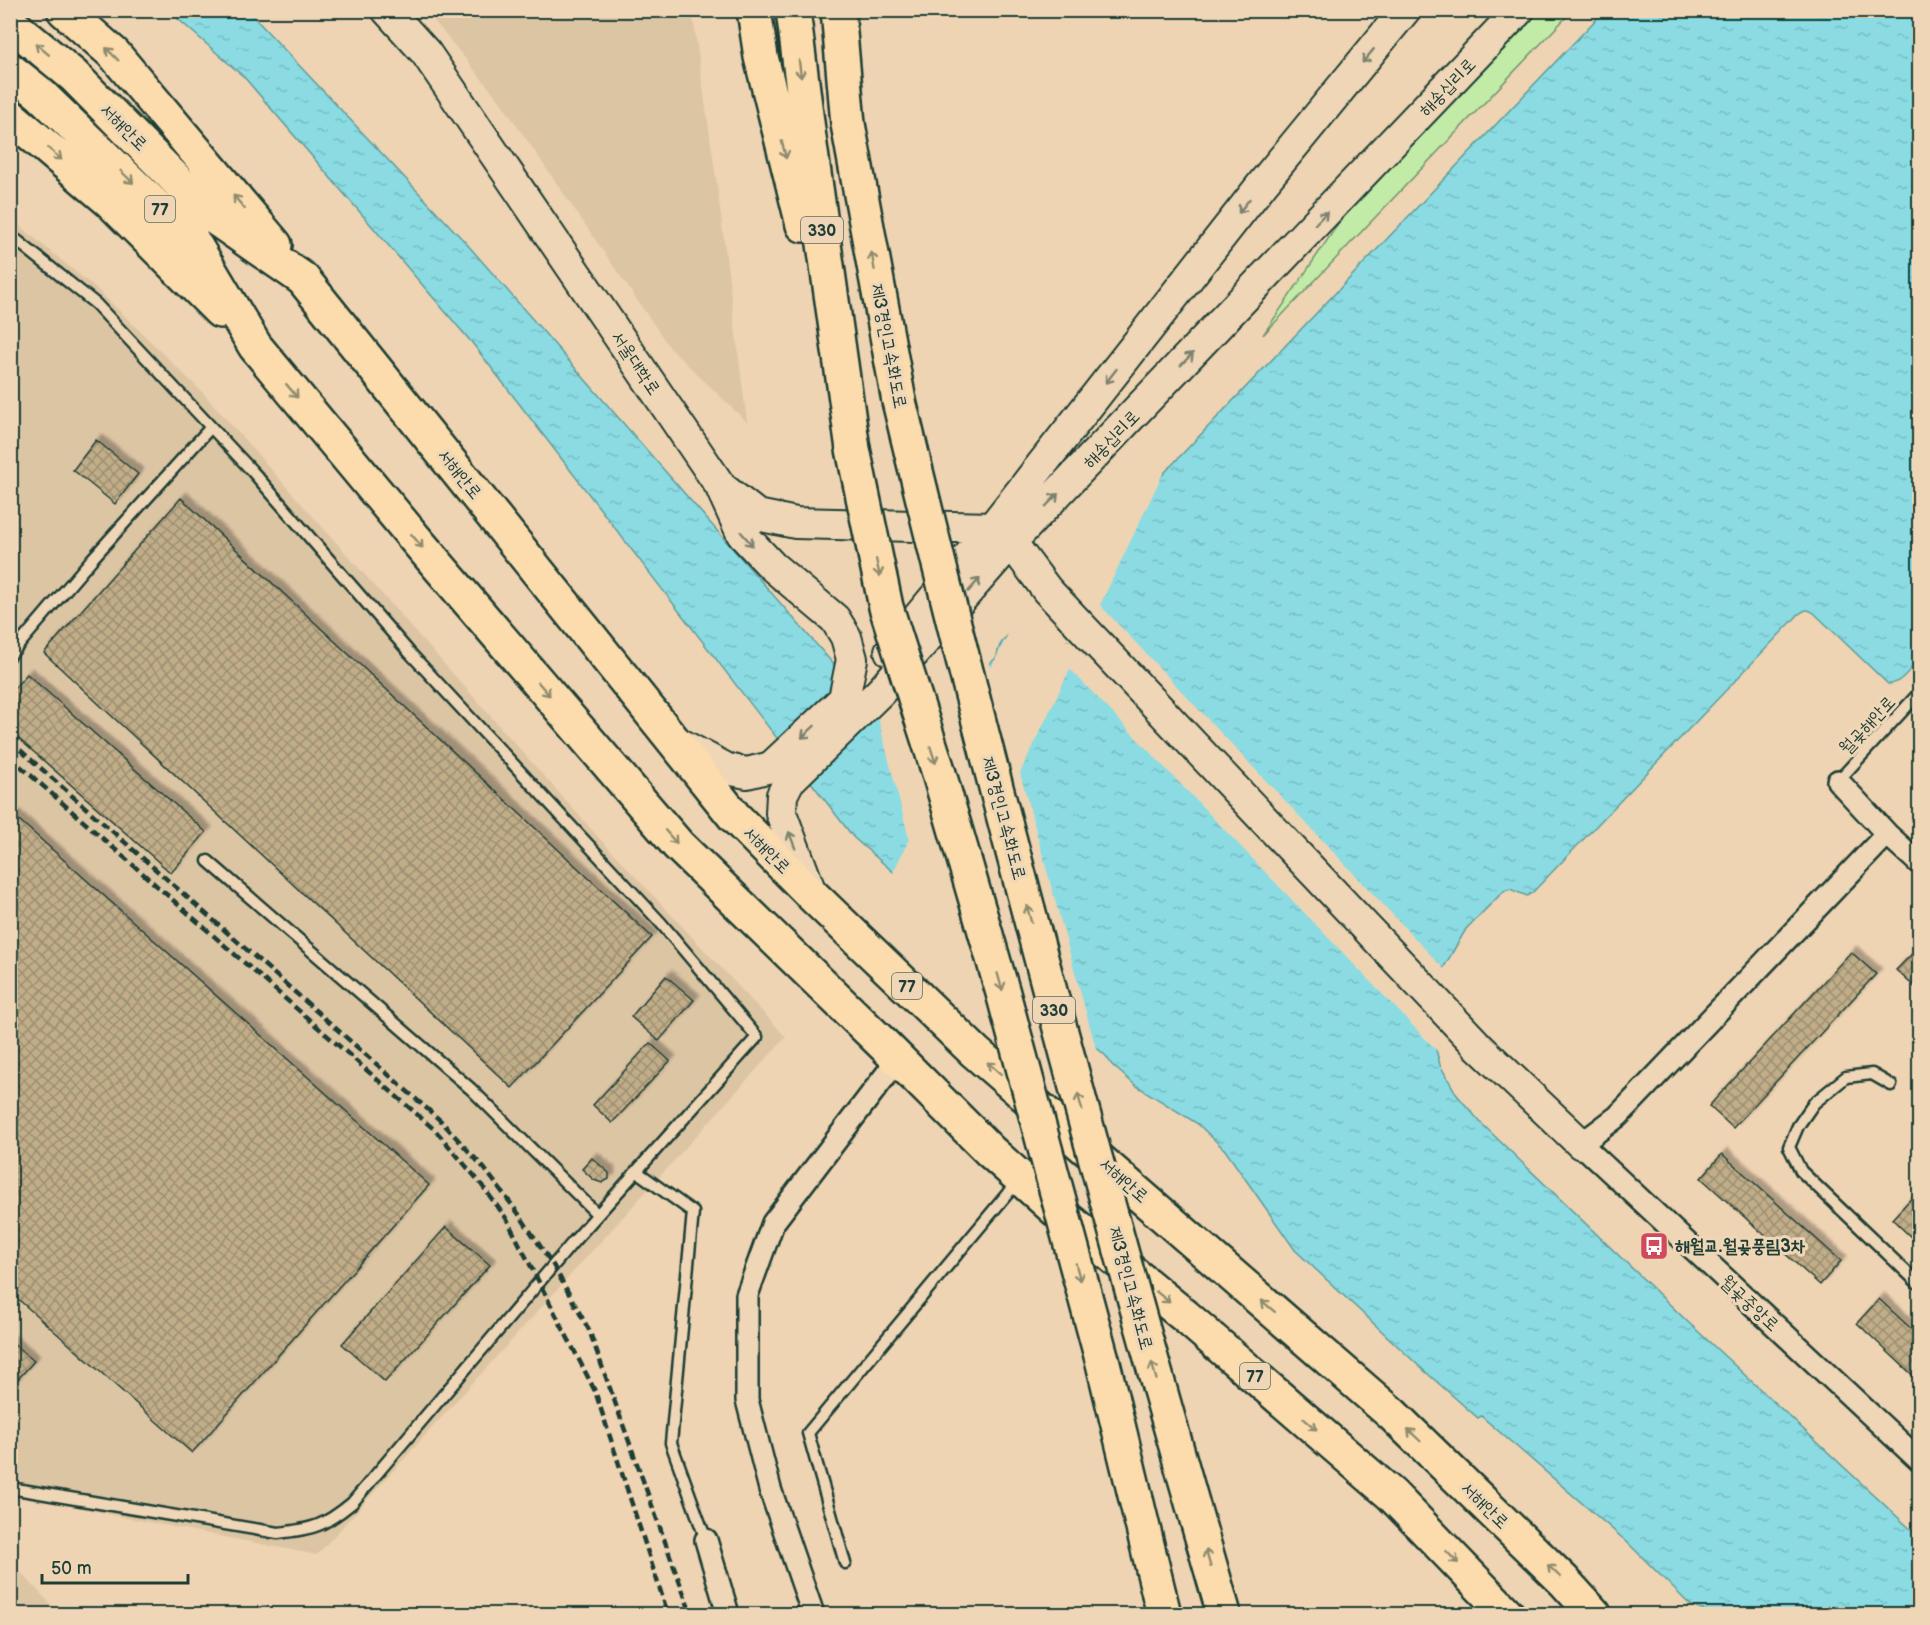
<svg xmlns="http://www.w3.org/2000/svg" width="1930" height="1625" viewBox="0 0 1930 1625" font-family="'Balsamiq Sans','Poor Story',sans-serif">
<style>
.built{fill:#dcc5a3}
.park{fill:#c2eba7;stroke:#70946e;stroke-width:1.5}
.water{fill:url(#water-ripples);stroke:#5f9c9c;stroke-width:1.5}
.pier{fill:#eed4b2}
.building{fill:url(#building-cross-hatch);stroke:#1f3d34;stroke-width:1.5;filter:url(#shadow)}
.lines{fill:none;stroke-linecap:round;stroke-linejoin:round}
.service-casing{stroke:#1f3d34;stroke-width:15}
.minor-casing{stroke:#1f3d34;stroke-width:26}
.secondary-casing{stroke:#1f3d34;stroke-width:34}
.primary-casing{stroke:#1f3d34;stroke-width:38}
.trunk-casing{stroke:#1f3d34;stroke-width:38}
.service{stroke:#eed6b6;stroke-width:10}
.minor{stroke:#eed6b6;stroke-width:21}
.secondary{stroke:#eed6b6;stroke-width:30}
.primary{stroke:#fcdcac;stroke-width:33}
.trunk{stroke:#fcdcac;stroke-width:33}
.rail{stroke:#1f3d34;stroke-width:4.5;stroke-dasharray:9 4.5;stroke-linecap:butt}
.trunk-bridge-casing{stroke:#1f3d34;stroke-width:38;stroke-linecap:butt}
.trunk-bridge{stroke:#fcdcac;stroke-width:33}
.oneway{stroke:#8e8c70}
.oneway2{stroke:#7c826e}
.labels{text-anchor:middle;stroke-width:6;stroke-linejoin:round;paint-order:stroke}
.shield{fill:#eed6b6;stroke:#5d6b5b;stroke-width:1.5}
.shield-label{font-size:16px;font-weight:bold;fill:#1f3d34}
.street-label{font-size:18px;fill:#1f3d34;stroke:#eed6b6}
.poi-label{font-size:18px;font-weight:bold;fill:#1f3d34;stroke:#eed6b6;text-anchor:start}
</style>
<defs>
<pattern id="water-ripples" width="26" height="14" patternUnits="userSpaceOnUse" patternTransform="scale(1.5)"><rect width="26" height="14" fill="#8adbe2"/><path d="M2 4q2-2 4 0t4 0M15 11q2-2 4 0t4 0" fill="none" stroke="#77bdc2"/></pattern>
<pattern id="building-cross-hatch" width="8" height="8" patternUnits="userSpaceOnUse" patternTransform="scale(1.5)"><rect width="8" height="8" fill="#c1ad88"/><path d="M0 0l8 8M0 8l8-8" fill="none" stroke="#9c8e70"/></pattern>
<filter id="shadow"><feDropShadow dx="5.5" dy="-5.5" stdDeviation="1.5" flood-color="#0004"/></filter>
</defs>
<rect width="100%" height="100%" fill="#eed4b2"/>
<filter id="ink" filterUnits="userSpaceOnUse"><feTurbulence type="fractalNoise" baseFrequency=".0167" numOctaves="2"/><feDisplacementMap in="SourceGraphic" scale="12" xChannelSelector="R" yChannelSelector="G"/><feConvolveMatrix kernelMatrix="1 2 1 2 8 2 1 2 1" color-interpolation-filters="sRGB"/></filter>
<g filter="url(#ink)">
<!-- built -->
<path class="built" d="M 426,11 L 692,11 L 717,185 L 747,422 L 670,348 L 500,101 Z
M 10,218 L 99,291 L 203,393 L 599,838 L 786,1037 L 317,1555 L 122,1517 L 11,1492 Z
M 11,1562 L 44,1597 L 59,1614 L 11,1614 Z"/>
<!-- park -->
<path class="park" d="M 1535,11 L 1572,11 L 1263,335 L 1349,208 Z"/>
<!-- water -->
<path class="water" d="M 169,11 L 248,11 L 466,243 L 904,745 L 997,657 C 998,644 1005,636 1016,630 L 1061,642 L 1077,640 L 1107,533 L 1604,11 L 1919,11 L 1919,659 C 1911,668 1900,685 1888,684 L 1814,613 C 1807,608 1804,610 1798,615 L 1533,892 L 1527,896 L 1510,889 L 1504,891 L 1466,929 L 1441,972 L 1432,1034 L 1440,1065 L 1457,1095 L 1481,1123 L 1689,1323 L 1919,1537 L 1919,1614 L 1715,1614 L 1696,1608 L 1689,1604 L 1627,1542 L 1481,1416 L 1478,1418 L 1420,1367 L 1295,1250 L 1225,1150 L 1198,1124 L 1135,1085 L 1112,1065 L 1106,1056 L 854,838 L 473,344 L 244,77 Z"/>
<!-- pier -->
<path class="pier" d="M 1167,465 L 1100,605 L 1445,970 L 1435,1008 L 1435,1033 L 1440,1054 L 1070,669 L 1020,773 L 1097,1052 L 892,875 L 909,839 L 875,706 L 905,741 L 989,661 L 991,668 L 1010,630 L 1024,624 L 1045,621 L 1052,625 L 1063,640 L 1068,641 L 1076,638 L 1092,623 L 1072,584 L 1070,570 L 1075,560 Z"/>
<!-- building -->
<path class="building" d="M 96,440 L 138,474 L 115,504 L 73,470 Z
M 181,498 L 652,937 L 512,1088 L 44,653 Z
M 27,674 L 206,832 L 171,873 L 10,731 L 10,693 Z
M 10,812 L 429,1185 L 192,1453 L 10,1292 Z
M 1920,946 L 1920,992 L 1896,970 Z
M 1851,952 L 1876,974 L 1733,1128 L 1709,1106 Z
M 666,976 L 694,1000 L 659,1041 L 631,1017 Z
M 650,1043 L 670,1061 L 612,1123 L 593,1105 Z
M 1722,1154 L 1841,1261 L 1820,1285 L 1701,1178 Z
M 592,1158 L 609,1173 L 609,1179 L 602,1183 L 594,1180 L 582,1169 Z
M 1920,1189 L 1920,1232 L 1913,1239 L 1892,1219 Z
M 446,1227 L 490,1265 L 385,1382 L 342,1344 Z
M 1879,1299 L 1920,1337 L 1920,1382 L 1857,1323 Z
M 10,1341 L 34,1361 L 10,1388 Z"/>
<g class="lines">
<!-- service casing -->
<g class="service-casing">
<path id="service" d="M 10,235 L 96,304 L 253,472 L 409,652 L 661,923 L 757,1037 L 574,1241 L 352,1503 C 324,1526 314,1529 278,1533 L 10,1488
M 10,655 L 92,559 L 211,427
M 1838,781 L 1920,692
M 208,861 L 471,1089 L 597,1214
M 1891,1085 L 1872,1074 L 1846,1077 L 1814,1103 L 1798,1126 L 1789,1147 L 1801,1171 L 1920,1285
M 636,1171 L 693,1212 L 671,1443 L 706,1540
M 845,1563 L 808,1433 L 1018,1181"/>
</g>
<!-- minor casing -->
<g class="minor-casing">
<path id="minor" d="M 1838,781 L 1887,834 L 1920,864
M 1887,834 L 1618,1116 L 1581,1144 L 1920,1461
M 706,1540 L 728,1614
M 813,1614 L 770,1489 L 747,1400 L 747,1295 L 773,1223 L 898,1059"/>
</g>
<!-- secondary casing -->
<g class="secondary-casing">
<path id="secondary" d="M 387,10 L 426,53 L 721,487 L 757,515 L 796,523 L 992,528
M 722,490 L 742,534 L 772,566 L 835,619 L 846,637 L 852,659 L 844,699
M 997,532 L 1011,542 L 1047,590 L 1479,1047 L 1581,1144
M 890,651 L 992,528 L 1263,183 L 1405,10
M 673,740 L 727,769 L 747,773 L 771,767 L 844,699
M 812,895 L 781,813 L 782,795 L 789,781 L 880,692 L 1011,542 L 1519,10"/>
</g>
<!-- primary casing -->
<g class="primary-casing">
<path id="primary" d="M 64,10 L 114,54 L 275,245
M 10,23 L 74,76 L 212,216 L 303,279 L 734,816 L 812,895 L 975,1052 L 1392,1414 L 1564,1581 L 1594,1614
M 10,70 L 39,93 L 193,242 L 255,346 L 417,541 L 678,845 L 885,1046 L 990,1151 L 1055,1209 L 1185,1316 L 1392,1495 L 1507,1614
M 10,116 L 111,202 L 220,311"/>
</g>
<!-- trunk casing -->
<g class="trunk-casing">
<path id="trunk" d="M 754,10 L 761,57 L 803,225
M 793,10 L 809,138 L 853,449
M 838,10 L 848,124 L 899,401
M 1159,1594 L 1164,1614"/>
</g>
<!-- service -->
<use href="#service" class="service"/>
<!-- minor -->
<use href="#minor" class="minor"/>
<!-- secondary -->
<use href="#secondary" class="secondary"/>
<!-- primary -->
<use href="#primary" class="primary"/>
<!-- trunk -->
<use href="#trunk" class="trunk"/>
<!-- rail -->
<path class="rail" d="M 10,741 L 441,1121 L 484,1168 L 518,1213 L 553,1265 L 589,1330 L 691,1614
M 10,757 L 436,1131 L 478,1180 L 506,1218 L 595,1391 L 668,1614"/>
<!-- trunk-bridge casing -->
<g class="trunk-bridge-casing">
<path id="trunk-bridge" d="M 899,401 C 997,809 1108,1212 1224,1614
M 853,449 L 886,607 L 938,770 L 1003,993 L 1103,1363 L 1159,1594"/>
</g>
<!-- trunk-bridge -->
<use href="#trunk-bridge" class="trunk-bridge"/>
</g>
<!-- one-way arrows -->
<defs><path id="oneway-shaft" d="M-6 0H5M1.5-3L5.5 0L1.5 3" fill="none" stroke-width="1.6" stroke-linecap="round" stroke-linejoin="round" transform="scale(1.5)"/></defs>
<g class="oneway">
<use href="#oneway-shaft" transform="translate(42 49) rotate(-140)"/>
<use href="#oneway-shaft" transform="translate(112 54) rotate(-135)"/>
<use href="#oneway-shaft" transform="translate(800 69) rotate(83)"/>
<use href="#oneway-shaft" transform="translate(784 150) rotate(76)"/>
<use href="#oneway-shaft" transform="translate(55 154) rotate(41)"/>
<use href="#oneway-shaft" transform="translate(127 177) rotate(44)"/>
<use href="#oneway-shaft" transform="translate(239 202) rotate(-130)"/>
<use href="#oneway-shaft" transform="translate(873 261) rotate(-100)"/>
<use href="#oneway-shaft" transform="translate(292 391) rotate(50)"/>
<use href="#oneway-shaft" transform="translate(417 541) rotate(50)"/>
<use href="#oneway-shaft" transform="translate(878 568) rotate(78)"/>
<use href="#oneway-shaft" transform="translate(544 689) rotate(49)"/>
<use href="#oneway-shaft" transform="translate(933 755) rotate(72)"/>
<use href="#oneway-shaft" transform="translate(671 837) rotate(49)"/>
<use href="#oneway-shaft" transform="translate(1029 914) rotate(-105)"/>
<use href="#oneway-shaft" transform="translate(1000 982) rotate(74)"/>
<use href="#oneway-shaft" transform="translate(994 1068) rotate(-139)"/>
<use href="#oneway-shaft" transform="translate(1080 1102) rotate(-105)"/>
<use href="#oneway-shaft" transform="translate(1078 1272) rotate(75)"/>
<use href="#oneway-shaft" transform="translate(1163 1297) rotate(39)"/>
<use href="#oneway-shaft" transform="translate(1268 1306) rotate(-139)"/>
<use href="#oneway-shaft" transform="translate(1154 1371) rotate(-106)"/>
<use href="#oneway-shaft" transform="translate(1310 1424) rotate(41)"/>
<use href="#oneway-shaft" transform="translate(1414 1435) rotate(-136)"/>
<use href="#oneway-shaft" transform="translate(1452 1557) rotate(46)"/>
<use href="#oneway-shaft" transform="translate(1208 1558) rotate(-106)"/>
<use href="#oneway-shaft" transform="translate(1554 1571) rotate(-136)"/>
</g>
<g class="oneway2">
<use href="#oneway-shaft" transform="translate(1368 56) rotate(130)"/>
<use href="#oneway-shaft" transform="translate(1244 206) rotate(128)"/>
<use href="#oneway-shaft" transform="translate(1321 218) rotate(-46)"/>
<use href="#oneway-shaft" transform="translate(1187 359) rotate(-46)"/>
<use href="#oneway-shaft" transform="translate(1111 376) rotate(128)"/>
<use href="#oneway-shaft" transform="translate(1052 500) rotate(-46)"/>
<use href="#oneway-shaft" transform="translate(747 539) rotate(49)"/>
<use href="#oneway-shaft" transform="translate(974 585) rotate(-49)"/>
<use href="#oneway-shaft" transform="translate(808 732) rotate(137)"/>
<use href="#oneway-shaft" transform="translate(792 840) rotate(-111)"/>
</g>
</g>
<!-- icons -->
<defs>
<g id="bus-square" transform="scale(1.5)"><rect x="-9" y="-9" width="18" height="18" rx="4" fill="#d1495b" stroke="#eed6b6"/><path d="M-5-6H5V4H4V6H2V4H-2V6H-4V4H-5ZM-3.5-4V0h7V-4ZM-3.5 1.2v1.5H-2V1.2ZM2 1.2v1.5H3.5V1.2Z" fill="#fff"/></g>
</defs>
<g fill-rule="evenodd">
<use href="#bus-square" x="1654" y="1246"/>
</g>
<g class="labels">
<!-- shield labels -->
<g class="shield">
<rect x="145" y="196" width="30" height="26" rx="4.5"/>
<rect x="801" y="217" width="42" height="26" rx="4.5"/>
<rect x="892" y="973" width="30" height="26" rx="4.5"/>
<rect x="1033" y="997" width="42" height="26" rx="4.5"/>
<rect x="1240" y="1363" width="30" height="26" rx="4.5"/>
</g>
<g class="shield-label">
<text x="160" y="215">77</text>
<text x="822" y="236">330</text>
<text x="907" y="992">77</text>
<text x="1054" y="1016">330</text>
<text x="1255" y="1382">77</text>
</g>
<!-- street labels -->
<g class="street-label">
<text transform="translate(1447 87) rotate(-46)" y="6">해송십리로</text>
<text transform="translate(124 127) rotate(45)" y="6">서해안로</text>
<text transform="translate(889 346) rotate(79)" y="6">제3경인고속화도로</text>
<text transform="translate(636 363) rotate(56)" y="6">서울대학로</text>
<text transform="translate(1111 439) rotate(-46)" y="6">해송십리로</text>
<text transform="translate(460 474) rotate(51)" y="6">서해안로</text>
<text transform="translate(1867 725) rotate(-47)" y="6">월곶해안로</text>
<text transform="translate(1004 818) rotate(75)" y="6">제3경인고속화도로</text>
<text transform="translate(767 850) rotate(45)" y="6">서해안로</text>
<text transform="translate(1124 1180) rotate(41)" y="6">서해안로</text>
<text transform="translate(1131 1288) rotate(75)" y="6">제3경인고속화도로</text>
<text transform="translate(1750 1303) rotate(43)" y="6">월곶중앙로</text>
<text transform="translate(1485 1505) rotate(44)" y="6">서해안로</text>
</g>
<!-- poi labels -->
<g class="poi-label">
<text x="1675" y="1252">해월교.월곶풍림3차</text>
</g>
</g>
<!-- margin -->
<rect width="1930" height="1625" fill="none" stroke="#eed6b6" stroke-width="36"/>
<rect x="18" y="18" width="1894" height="1589" fill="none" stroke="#1f3d34" stroke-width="2" filter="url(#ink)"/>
<!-- scale -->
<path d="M42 1574v9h146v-9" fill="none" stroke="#1f3d34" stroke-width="3"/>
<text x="51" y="1574" font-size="18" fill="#1f3d34" stroke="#eed6b6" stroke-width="4.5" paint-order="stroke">50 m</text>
</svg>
